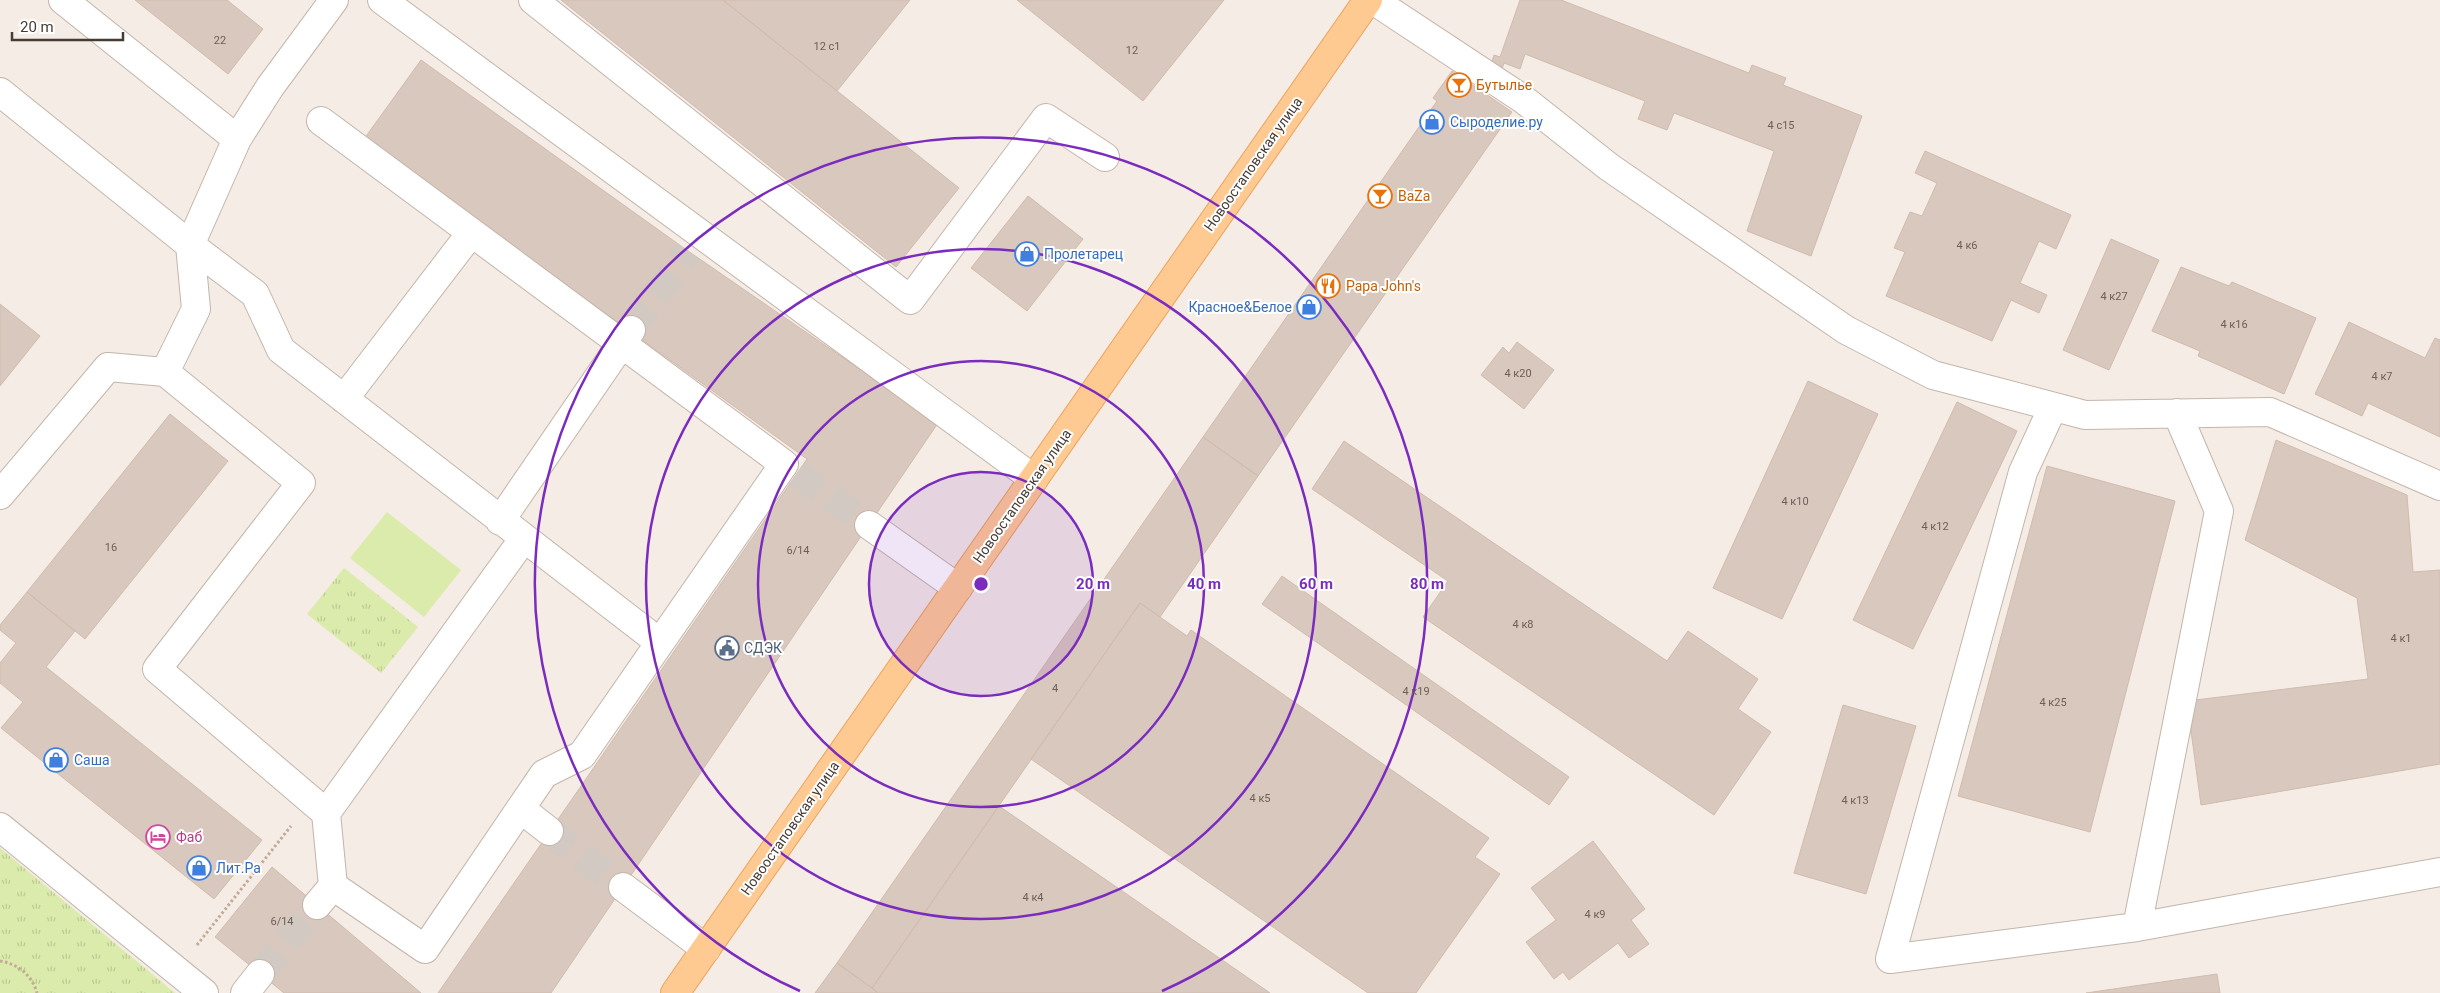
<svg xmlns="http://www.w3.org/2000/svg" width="2440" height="993" viewBox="0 0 2440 993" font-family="Roboto,sans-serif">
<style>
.grass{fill:url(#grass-tufts)}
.garden{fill:#dbebab}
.building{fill:#d9c8bd;stroke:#d1bbac}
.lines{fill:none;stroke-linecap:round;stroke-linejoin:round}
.minor-tunnel{stroke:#d1c9c2;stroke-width:28;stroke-dasharray:28 14;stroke-linecap:butt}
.minor-casing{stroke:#c3b5aa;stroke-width:30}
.major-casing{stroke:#eba35b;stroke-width:30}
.path{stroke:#c2aa97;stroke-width:3;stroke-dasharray:2.5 2.5;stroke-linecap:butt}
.minor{stroke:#fff;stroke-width:28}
.major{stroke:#ffca92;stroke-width:28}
.ring{fill:none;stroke:#7b2cbf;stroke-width:2.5}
.labels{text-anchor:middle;stroke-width:4;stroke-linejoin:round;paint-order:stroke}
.number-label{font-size:11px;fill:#6b5f56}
.food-label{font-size:14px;fill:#c56008;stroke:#fff;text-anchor:start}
.shop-label{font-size:14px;fill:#366cbe;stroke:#fff;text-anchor:start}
.street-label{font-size:14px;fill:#463c34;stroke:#fff}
.service-label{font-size:14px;fill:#4e5e75;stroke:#fff;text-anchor:start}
.hotel-label{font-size:14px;fill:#b23c85;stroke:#fff;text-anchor:start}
.centre{fill:#7b2cbf;stroke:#fff;stroke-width:2.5}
.ring-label{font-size:15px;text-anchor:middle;font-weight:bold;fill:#7b2cbf;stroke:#fff;stroke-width:4;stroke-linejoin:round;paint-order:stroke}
</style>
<defs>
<pattern id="grass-tufts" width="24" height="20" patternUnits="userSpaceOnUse" patternTransform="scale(1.25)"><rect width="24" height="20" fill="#dbebab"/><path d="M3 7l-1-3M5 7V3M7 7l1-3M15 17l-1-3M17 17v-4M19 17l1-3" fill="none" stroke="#bdca94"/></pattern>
</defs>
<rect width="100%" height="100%" fill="#f4ece5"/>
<!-- grass -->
<path class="grass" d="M 344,568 L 418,627 L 381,673 L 307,614 Z
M 0,848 L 175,993 L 0,993 Z"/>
<!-- garden -->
<path class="garden" d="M 387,512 L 461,570 L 424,617 L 350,558 Z"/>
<!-- building -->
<path class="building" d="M 135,0 L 227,0 L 263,29 L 228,74 Z
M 561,0 L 723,0 L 959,188 L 896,267 Z
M 723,0 L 910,0 L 837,91 Z
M 1017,0 L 1224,0 L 1143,101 Z
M 1520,0 L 1561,0 L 1749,73 L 1752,65 L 1786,78 L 1783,85 L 1862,116 L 1811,256 L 1747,231 L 1774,151 L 1674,113 L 1667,130 L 1638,119 L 1645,101 L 1525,54 L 1520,69 L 1504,63 L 1501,72 L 1490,68 L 1494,55 L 1500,57 Z
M 421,60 L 688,251 L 938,423 L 551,993 L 438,993 L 807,459 L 364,139 Z
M 1452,71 L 1512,112 L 1258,476 L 1203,437 L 1437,101 L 1433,98 Z
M 1925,151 L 2071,215 L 2056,249 L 2039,241 L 2020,283 L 2047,295 L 2039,313 L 2011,300 L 1992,341 L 1886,296 L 1905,252 L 1894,248 L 1910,212 L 1922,216 L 1937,183 L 1915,173 Z
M 1028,196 L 1083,239 L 1027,311 L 971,268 Z
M 2111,239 L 2159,260 L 2109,370 L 2063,350 Z
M 2181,267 L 2229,286 L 2232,282 L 2316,318 L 2284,394 L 2198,356 L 2200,351 L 2152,331 Z
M 0,304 L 40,336 L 0,386 Z
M 2349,322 L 2425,358 L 2435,338 L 2440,340 L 2440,437 L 2368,403 L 2362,416 L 2315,394 Z
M 1517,342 L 1554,370 L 1524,409 L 1481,375 L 1503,347 L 1509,353 Z
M 1808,381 L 1878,414 L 1782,619 L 1713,588 Z
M 1957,402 L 2017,431 L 1913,649 L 1853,620 Z
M 170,414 L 228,461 L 85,639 L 27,592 Z
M 1203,437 L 1258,476 L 1160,617 L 1140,603 L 872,988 L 837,963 Z
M 2276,440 L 2407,495 L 2413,572 L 2440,570 L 2440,764 L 2201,805 L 2187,701 L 2368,679 L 2357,598 L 2245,540 Z
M 1344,441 L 1667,661 L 1688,631 L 1758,679 L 1738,709 L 1771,732 L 1714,815 L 1423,617 L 1448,581 L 1312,489 Z
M 2047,466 L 2175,501 L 2090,832 L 1958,796 Z
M 1282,576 L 1569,777 L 1549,805 L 1262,604 Z
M 27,592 L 75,631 L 46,667 L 262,840 L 214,899 L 1,728 L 23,702 L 0,683 L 0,663 L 16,643 L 0,630 L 0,625 Z
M 1140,603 L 1187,636 L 1191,630 L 1489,838 L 1475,857 L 1500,874 L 1416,993 L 1368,993 L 1031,759 Z
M 1843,705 L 1916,726 L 1866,894 L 1794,873 Z
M 999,806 L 1270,993 L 878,993 L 872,988 Z
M 1593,841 L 1645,909 L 1631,920 L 1649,944 L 1629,958 L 1618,943 L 1569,980 L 1563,972 L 1554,979 L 1526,942 L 1556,920 L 1531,888 Z
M 272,867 L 421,993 L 284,993 L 215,937 Z
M 837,963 L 872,988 L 878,993 L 815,993 Z
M 2217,974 L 2220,993 L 2086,993 Z"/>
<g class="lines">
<!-- minor-tunnel -->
<path class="minor-tunnel" d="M 631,330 L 688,251
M 797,473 L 869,525
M 549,831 L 623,887
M 260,974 L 317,905"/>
<!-- minor casing -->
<g class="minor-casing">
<path id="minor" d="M 63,0 L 237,139
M 382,0 L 1034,479
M 533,0 L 910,300 L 1046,118 L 1105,157
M 1373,0 L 1523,99 L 1609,167 L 1846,330 L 1933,375 L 2085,415 L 2270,412 L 2440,486
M 0,92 L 190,245 L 237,139 L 270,87 L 334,0
M 190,245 L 255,294 L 281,350 L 659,642
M 165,372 L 301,483 L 157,669 L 326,813 L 333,886 L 425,949 L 544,774 L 582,755 L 784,464 L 321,121
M 344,399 L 471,233
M 2053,407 L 2023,472 L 1890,959 L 2137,927
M 2177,413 L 2219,511 L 2137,927 L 2440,872
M 0,495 L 108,367 L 165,372 L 196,309 L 190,245
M 500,521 L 631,330
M 869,525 L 958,588
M 521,809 L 549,831
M 326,813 L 524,538
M 0,827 L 204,993
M 623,887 L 706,949
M 317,905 L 333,886
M 245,993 L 260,974"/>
</g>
<!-- major casing -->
<g class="major-casing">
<path id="major" d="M 675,993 L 1368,0"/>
</g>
<!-- path -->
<path class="path" d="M 197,945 L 291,826
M 0,961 C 18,964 32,975 37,993"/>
<!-- minor -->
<use href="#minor" class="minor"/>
<!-- major -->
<use href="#major" class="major"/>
</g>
<!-- distance rings -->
<circle cx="981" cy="584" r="112" fill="#7b2cbf" fill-opacity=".12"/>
<g class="ring">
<circle cx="981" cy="584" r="112"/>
<circle cx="981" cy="584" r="223"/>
<circle cx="981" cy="584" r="335"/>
<path d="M800 991A446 446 0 1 1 1162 991"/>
</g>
<!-- icons -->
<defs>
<g id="bar-ring" transform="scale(1.25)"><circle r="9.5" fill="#fff" stroke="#e8710a" stroke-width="1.5"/><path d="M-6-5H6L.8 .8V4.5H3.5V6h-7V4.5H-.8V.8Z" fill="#e8710a"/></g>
<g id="shop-ring" transform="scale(1.25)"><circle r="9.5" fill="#fff" stroke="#3f7fe0" stroke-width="1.5"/><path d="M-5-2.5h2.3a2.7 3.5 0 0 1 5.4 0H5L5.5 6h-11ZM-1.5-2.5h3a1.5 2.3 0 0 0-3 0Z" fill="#3f7fe0"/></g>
<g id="restaurant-ring" transform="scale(1.25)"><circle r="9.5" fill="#fff" stroke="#e8710a" stroke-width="1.5"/><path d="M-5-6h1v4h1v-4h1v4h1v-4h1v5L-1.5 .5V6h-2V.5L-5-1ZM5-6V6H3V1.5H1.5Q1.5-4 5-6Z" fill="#e8710a"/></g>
<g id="civic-ring" transform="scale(1.25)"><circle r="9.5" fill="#fff" stroke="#5c6f8a" stroke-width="1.5"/><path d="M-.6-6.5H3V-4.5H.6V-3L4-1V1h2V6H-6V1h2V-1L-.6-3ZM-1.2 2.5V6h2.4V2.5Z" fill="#5c6f8a"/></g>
<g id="hotel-ring" transform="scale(1.25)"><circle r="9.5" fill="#fff" stroke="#d1479c" stroke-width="1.5"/><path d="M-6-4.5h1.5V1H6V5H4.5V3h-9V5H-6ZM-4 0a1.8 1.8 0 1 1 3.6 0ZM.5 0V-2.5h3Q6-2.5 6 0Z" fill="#d1479c"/></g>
</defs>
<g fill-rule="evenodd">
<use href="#bar-ring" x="1459" y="85"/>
<use href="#shop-ring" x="1432" y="122"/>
<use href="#bar-ring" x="1380" y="196"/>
<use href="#shop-ring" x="1027" y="254"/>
<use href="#restaurant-ring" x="1328" y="286"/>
<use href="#shop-ring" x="1309" y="307"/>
<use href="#civic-ring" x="727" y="648"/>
<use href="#shop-ring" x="56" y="760"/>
<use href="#hotel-ring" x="158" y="837"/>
<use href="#shop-ring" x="199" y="868"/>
</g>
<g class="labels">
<!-- number labels -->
<g class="number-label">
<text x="220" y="44">22</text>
<text x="827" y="50">12 с1</text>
<text x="1132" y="54">12</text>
<text x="1781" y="129">4 с15</text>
<text x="1967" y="249">4 к6</text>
<text x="2114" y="300">4 к27</text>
<text x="2234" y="328">4 к16</text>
<text x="1518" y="377">4 к20</text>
<text x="2382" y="380">4 к7</text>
<text x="1795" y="505">4 к10</text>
<text x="1935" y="530">4 к12</text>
<text x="111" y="551">16</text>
<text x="798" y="554">6/14</text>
<text x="1523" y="628">4 к8</text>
<text x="2401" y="642">4 к1</text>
<text x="1055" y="692">4</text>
<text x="1416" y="695">4 к19</text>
<text x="2053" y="706">4 к25</text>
<text x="1260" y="802">4 к5</text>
<text x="1855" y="804">4 к13</text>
<text x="1033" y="901">4 к4</text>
<text x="1595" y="918">4 к9</text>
<text x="282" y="925">6/14</text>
</g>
<!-- food labels -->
<g class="food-label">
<text x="1476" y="90">Бутылье</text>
<text x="1398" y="201">BaZa</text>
<text x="1346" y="291">Papa John's</text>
</g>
<!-- shop labels -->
<g class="shop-label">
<text x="1450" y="127">Сыроделие.ру</text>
<text x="1044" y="259">Пролетарец</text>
<text x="1292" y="312" text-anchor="end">Красное&amp;Белое</text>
<text x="74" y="765">Саша</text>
<text x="216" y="873">Лит.Ра</text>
</g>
<!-- street labels -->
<g class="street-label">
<text transform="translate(1253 164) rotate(-55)" y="5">Новоостаповская улица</text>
<text transform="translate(1022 496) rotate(-55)" y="5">Новоостаповская улица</text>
<text transform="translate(790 828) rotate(-55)" y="5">Новоостаповская улица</text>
</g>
<!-- service labels -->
<g class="service-label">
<text x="744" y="653">СДЭК</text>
</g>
<!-- hotel labels -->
<g class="hotel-label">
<text x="176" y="842">Фаб</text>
</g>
</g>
<circle cx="981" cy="584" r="8" class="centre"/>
<g class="ring-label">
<text x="1093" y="589">20 m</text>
<text x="1204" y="589">40 m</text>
<text x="1316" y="589">60 m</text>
<text x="1427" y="589">80 m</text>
</g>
<!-- scale -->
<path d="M12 32v8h111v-8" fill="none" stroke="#463c34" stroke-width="2.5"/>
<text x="20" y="32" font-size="15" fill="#463c34" stroke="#ffffff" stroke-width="4" paint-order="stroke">20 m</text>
</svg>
